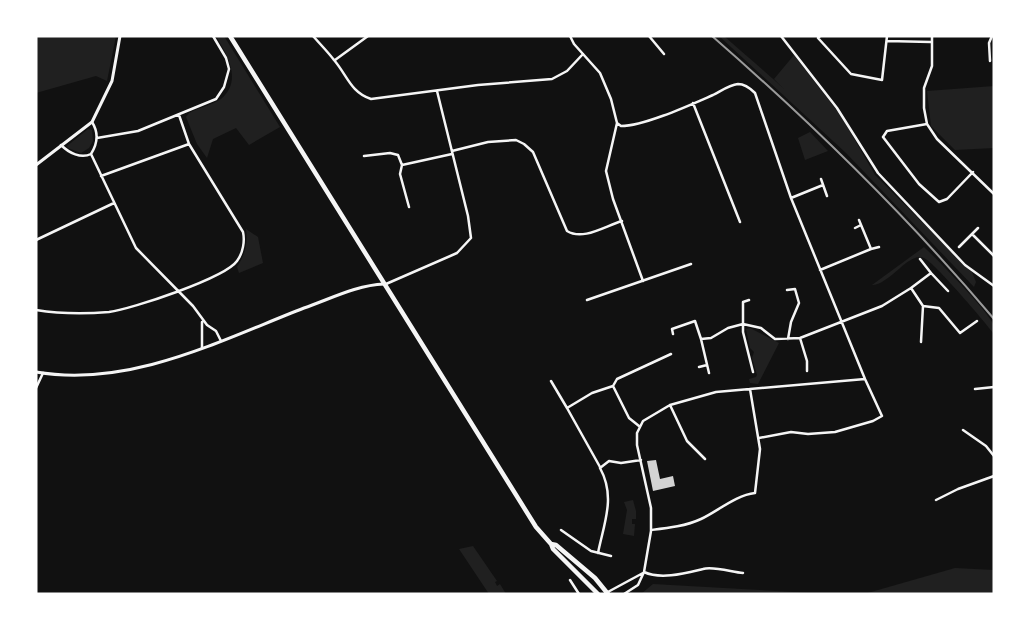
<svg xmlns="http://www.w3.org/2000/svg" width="1030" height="630" viewBox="0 0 1030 630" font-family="'Open Sans',sans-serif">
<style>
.green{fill:#202020}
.building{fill:#d3d3d3}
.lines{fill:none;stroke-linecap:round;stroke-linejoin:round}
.minor{stroke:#f5f5f5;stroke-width:2.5}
.tertiary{stroke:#f5f5f5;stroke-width:3}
.primary{stroke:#f5f5f5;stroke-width:4.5}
.rail{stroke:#9a9a9a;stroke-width:2}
</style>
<rect width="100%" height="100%" fill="#111"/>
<!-- green -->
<path class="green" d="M 36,36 L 116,36 L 107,81 L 96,76 L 36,93 Z
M 216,36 L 224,36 L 280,127 L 249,145 L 236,128 L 213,139 L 207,158 L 197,144 L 186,117 L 189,113 C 198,108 212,105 221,99 C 243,80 227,55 216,36 Z
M 719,36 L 724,36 C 745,55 764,70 785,90 L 774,79 L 794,55 L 841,116 L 875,175 L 972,272 L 976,282 L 974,287 L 846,153 Z
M 994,86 L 994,148 L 955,150 L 931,126 L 927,91 Z
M 88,129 L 92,130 L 93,141 L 89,148 L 81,153 L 68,148 L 67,146 Z
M 810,132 L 828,151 L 805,160 L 798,138 Z
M 246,229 L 258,237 L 263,263 L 239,273 L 237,267 C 245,255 248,243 246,229 Z
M 924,247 C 936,258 991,314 994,326 C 994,329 994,332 994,334 C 985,322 934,262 924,258 C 918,255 911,260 906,263 C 898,269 882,286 872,285 Z
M 750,328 L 779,343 L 758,384 L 750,383 L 749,379 L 756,377 L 757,375 L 752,358 L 754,352 L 750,348 L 746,329 Z
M 633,500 L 636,511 L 636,519 L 632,519 L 632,524 L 635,524 L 634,536 L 623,534 L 627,510 L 624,502 Z
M 473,546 L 497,581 L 495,582 L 497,586 L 500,584 L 506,594 L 489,594 L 459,549 Z
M 955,568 L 994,570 L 994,594 L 864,594 Z
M 653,584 L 829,594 L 641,594 Z"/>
<!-- building -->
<path class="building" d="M 656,460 L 660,479 L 673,476 L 675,486 L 653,491 L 647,461 Z"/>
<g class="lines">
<!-- minor -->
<path class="minor" d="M 313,36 C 320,44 328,52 334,60 C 347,75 351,93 371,99 L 478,85 L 552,79 L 567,71 L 583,54
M 570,36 L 574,44 L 600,73 L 611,99 L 617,123 L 606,171 L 613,199 L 643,281
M 649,36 L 664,54
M 781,36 L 837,108 L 878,173 L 965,265 L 994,286
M 820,36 L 818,38 L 851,74 L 882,80 L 887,36
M 932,36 L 932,66 L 924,88 L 924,108 L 927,124 L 937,139 L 994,194
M 887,41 L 931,42
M 335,60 L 368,36
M 990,61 L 989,43 L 992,36
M 693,103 L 740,222
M 617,123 L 621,126 C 644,126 690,105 713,95 C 721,91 729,85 738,84 C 745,84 750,88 755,93 L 791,198 L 865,379 L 882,416 L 873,421 L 835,432 L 808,434 L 791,432 L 759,438
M 927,124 L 887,131 L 883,137 L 919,184 L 939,202 L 947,199 L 973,172
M 97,138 L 138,131 L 216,99 L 224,87 L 229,69 L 226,58 L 213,36
M 61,145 C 69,153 81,159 91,154 C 98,143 99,133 92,122
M 452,151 L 488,142 L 516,140 L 524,144 L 533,152 L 567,231 C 583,241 605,226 622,221
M 91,154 L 136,248 L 193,306 L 207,325 L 216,331 L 221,341
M 364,156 L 390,153 L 398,155 L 402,165 L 452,154
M 402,165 L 400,174 L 409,207
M 101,176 L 189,144
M 821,179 L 827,196
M 791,198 L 823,185
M 859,220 L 871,249
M 855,228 L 861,225
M 972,234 L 994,256
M 36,240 L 114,203
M 959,247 L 978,228
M 920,259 L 931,273
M 820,270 L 871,249 L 879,247
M 386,284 L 457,253 L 471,238 L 468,216 L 437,91
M 911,288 L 931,273 L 948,291
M 787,290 L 795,289 L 799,303 L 791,322 L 788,339
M 587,300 L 691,264
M 749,300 L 743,302 L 743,332 L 753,372
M 923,306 L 939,308 L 960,333 L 977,321
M 36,310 C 61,314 84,314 109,312 C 132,309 225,278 237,261 C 243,253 245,241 243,232 L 189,144 L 179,115
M 673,334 L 672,329 L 695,321 L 701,339
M 800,338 L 807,361 L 807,371
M 202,348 L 202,322
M 699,367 L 707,365
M 709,373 L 701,339 L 711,338 L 728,328 L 743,324 L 761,328 L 775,339 L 800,338 L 882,306 L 911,288 L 923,306 L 921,342
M 551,381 L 567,408
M 613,386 L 617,379 L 671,354
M 613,386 L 629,418 L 639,426
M 36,388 L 43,373
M 975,389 L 994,387
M 670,405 L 687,441 L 705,459
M 963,430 L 986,446 L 994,456
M 600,467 L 567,408 L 592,393 L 613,386
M 936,500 L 958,489 L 994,476
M 561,530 L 591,551 L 611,556
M 651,530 C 668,528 686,526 701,519 C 718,511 736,495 755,493 L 760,449 L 750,389
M 598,553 C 604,523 616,497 600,468 L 609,461 L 621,463 L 641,460
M 644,572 C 661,580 686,573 703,569 C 713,566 732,572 743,573
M 570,580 L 579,594
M 606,593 L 643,573
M 624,594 L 638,585 L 644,572 L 651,531 L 651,508 L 637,445 L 637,433 L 643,421 L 670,405 L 716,392 L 865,379"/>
<!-- tertiary -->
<path class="tertiary" d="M 36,165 L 92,122 L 112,81 L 120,36
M 36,372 C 130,388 219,341 304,308 C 330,299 357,285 384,284"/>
<!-- primary -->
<path class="primary" d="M 230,36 L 536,527 L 551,544 L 553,549 L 598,594
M 551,544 L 556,545 L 595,578 L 608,594"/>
<!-- rail -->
<path class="rail" d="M 712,36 C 813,124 908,217 994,319"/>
</g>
<!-- border -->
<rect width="1030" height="630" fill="none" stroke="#ffffff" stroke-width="75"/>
</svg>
